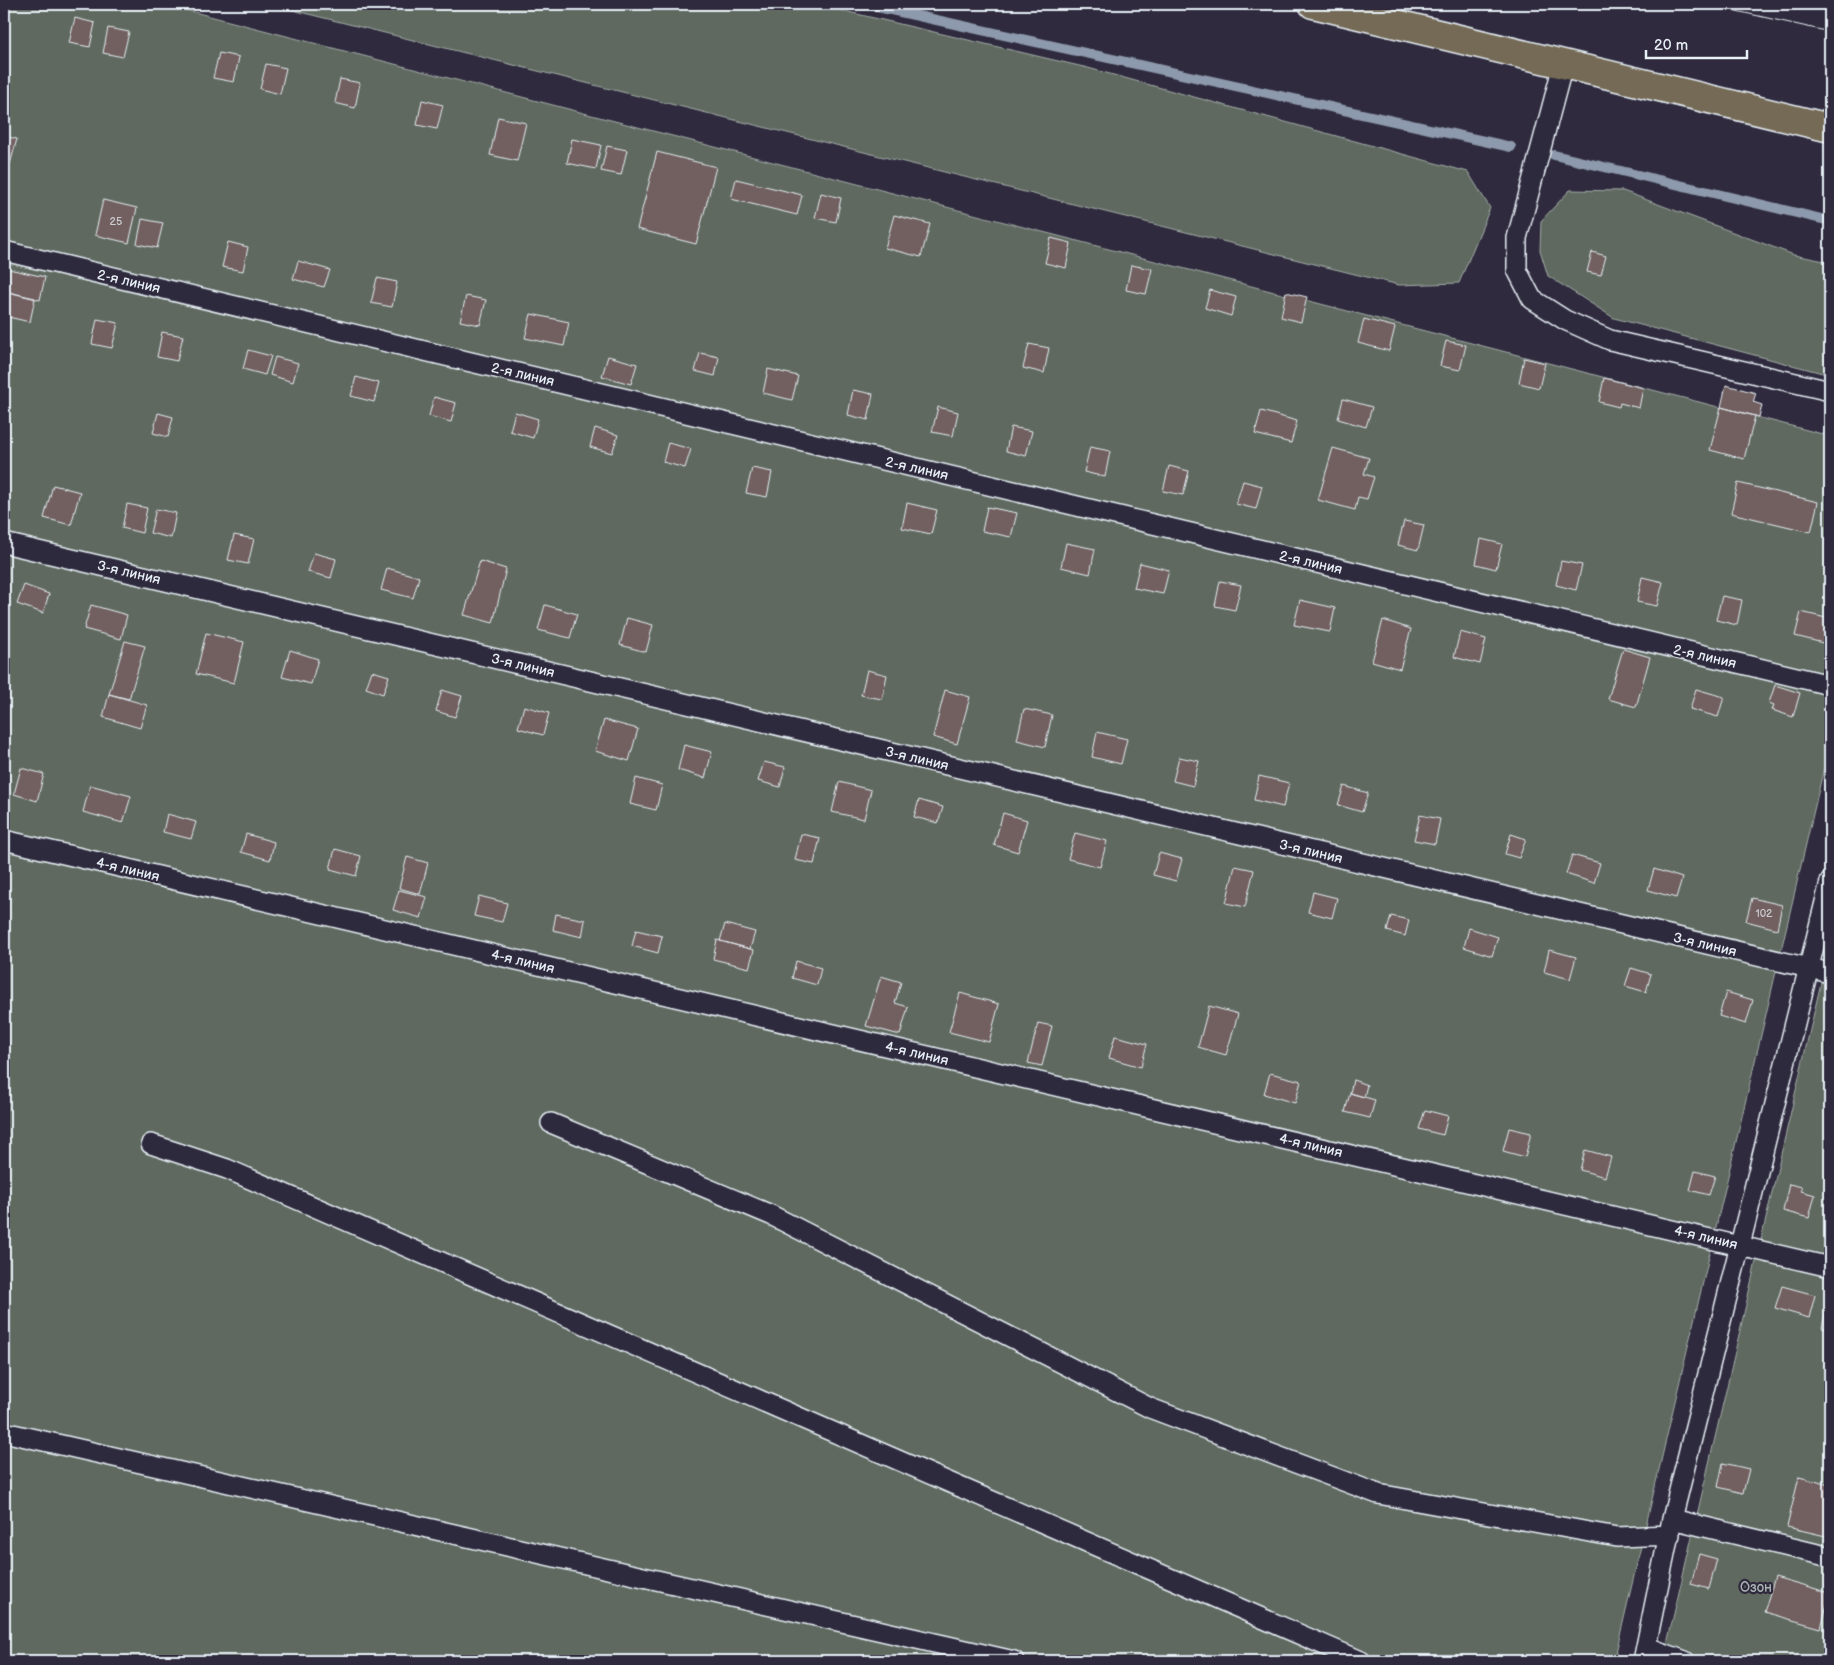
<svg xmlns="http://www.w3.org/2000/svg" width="1834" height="1665" viewBox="0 0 1834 1665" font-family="'Balsamiq Sans',sans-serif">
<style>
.green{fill:#5f695e;stroke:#a4adab}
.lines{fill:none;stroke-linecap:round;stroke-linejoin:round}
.stream{stroke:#8d99ac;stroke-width:10}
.building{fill:#725f5f;stroke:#e8f1f8}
.lane-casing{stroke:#e8f1f8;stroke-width:22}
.primary-casing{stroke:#e8f1f8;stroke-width:31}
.path{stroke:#e8f1f8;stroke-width:3;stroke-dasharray:4 4;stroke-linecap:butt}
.lane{stroke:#2f2a3d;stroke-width:19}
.primary{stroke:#756a55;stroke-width:28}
.tram{stroke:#e8f1f8;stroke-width:1}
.labels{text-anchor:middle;stroke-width:4.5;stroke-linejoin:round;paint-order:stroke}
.number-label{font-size:11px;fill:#caccd2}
.street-label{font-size:14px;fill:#e8f1f8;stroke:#2f2a3d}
.park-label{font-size:14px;fill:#aab4b3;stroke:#2f2a3d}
</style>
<rect width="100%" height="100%" fill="#2f2a3d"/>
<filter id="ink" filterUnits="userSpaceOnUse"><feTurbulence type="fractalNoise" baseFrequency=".02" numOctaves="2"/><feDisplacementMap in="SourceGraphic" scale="10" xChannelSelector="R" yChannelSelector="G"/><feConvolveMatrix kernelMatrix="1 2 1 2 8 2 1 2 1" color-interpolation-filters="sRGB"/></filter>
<g filter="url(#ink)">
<!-- green -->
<path class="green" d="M 4,4 L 163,4 L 1830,436 L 1830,742 L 1614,1661 L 4,1661 Z
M 268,4 L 814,4 L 1088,68 L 1468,172 L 1490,208 L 1459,283 L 1399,285 Z
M 1570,190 L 1623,191 L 1794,255 L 1830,262 L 1830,375 L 1614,318 L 1548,276 L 1540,250 L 1541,221 Z
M 1830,944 L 1830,1661 L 1663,1661 Z"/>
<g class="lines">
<!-- stream -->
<path class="stream" d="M 864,4 L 1511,147
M 1554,155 L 1830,221"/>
</g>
<!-- building -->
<path class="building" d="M 75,18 L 95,23 L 90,47 L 69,43 Z
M 108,28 L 129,32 L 123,57 L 103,53 Z
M 219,53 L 239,57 L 234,82 L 213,78 Z
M 266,64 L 286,68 L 280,94 L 260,89 Z
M 340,79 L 360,83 L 355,108 L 335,103 Z
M 422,100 L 443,105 L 437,129 L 417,125 Z
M 498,117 L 526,123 L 517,161 L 490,155 Z
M 4,136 L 17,139 L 7,175 L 4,175 Z
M 572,139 L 601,145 L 596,169 L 567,163 Z
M 607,146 L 627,150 L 621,175 L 601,171 Z
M 657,152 L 716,167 L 696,244 L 637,229 Z
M 736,179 L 802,195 L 797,215 L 731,199 Z
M 4,185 L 8,186 L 4,204 Z
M 821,193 L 841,198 L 836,222 L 815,218 Z
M 103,200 L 137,208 L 129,243 L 95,235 Z
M 894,215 L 930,224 L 921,257 L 885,248 Z
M 142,219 L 163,223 L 157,248 L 137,244 Z
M 1051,238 L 1071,243 L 1066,268 L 1045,263 Z
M 228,242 L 248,247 L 243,271 L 222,267 Z
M 1592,252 L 1606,256 L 1601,275 L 1587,272 Z
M 298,261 L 330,270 L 324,287 L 293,279 Z
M 1131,265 L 1152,269 L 1146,294 L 1126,290 Z
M 4,268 L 45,277 L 40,300 L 4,291 Z
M 377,278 L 397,282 L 392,307 L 371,303 Z
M 1210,290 L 1236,297 L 1231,316 L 1205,308 Z
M 4,291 L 35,298 L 30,322 L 4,316 Z
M 1286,292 L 1307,297 L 1301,322 L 1281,317 Z
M 466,296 L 486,300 L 480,325 L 460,321 Z
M 531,314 L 569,322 L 564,346 L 525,338 Z
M 97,319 L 118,323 L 112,348 L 92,344 Z
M 1364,319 L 1395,327 L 1389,351 L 1358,343 Z
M 162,332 L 183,336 L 177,361 L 157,357 Z
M 1446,341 L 1466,345 L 1460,370 L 1440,366 Z
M 1029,344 L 1049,348 L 1044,373 L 1023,368 Z
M 248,350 L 271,356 L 265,375 L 243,369 Z
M 700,353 L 719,357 L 715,376 L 695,371 Z
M 608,356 L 637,364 L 631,384 L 602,376 Z
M 275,357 L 298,363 L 293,382 L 270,375 Z
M 1524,358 L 1545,363 L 1539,388 L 1519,383 Z
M 768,369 L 798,376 L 792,400 L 763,393 Z
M 356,377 L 379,383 L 374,402 L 351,396 Z
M 1604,378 L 1643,388 L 1639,408 L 1620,403 L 1619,407 L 1599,402 Z
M 1726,385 L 1756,393 L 1753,402 L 1762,405 L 1759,417 L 1721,407 Z
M 853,390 L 873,394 L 868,420 L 848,415 Z
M 434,397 L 456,403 L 451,422 L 429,416 Z
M 1343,399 L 1372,407 L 1366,427 L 1338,419 Z
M 938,407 L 958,412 L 953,436 L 932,432 Z
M 1721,407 L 1755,416 L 1744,459 L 1710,450 Z
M 1261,411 L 1297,421 L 1291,443 L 1255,434 Z
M 515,412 L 538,419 L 533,438 L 510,431 Z
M 158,413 L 173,417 L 168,437 L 153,433 Z
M 1011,427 L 1032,431 L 1026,456 L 1006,451 Z
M 595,428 L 618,435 L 612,453 L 590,447 Z
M 668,443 L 691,449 L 685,468 L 663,462 Z
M 1090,447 L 1110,451 L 1105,477 L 1084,472 Z
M 1333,448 L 1369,458 L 1364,474 L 1374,477 L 1367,499 L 1358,497 L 1355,510 L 1318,500 Z
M 1169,466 L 1189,471 L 1183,495 L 1163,491 Z
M 752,468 L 772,472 L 767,497 L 746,493 Z
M 1243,481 L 1262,486 L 1256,509 L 1236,504 Z
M 1738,483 L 1818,502 L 1811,532 L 1731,513 Z
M 53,485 L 80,492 L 71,525 L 44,518 Z
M 907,503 L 937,510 L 931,534 L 902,528 Z
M 127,504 L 147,508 L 142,533 L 122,528 Z
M 987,507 L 1017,513 L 1011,537 L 982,531 Z
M 156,509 L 176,513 L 171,538 L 150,533 Z
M 1404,521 L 1424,525 L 1418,550 L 1398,545 Z
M 234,535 L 254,539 L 248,564 L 228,560 Z
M 1481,539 L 1502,544 L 1496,569 L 1476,564 Z
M 1066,543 L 1095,549 L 1090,574 L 1061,567 Z
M 314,553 L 336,559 L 331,578 L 308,572 Z
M 480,561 L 506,569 L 493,623 L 464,615 Z
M 1561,561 L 1582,565 L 1576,590 L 1556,585 Z
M 1140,563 L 1169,570 L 1163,594 L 1134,588 Z
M 387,568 L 419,577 L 413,598 L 381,590 Z
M 1642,577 L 1663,582 L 1657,606 L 1637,602 Z
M 1220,581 L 1241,585 L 1235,610 L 1215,606 Z
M 24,585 L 49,594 L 43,613 L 17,604 Z
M 1722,596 L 1742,600 L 1737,625 L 1716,620 Z
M 1300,600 L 1335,608 L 1330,632 L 1294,625 Z
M 91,605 L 127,615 L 121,639 L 84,629 Z
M 545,605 L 577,614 L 570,638 L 538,630 Z
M 1801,612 L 1830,619 L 1830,629 L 1827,644 L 1795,636 Z
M 627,618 L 653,625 L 646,652 L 620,645 Z
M 1383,620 L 1411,629 L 1400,669 L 1372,661 Z
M 1460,632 L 1486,639 L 1480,664 L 1454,657 Z
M 206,633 L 244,642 L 234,683 L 196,674 Z
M 125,641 L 145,646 L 129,699 L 109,694 Z
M 1623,649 L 1650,657 L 1636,707 L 1608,699 Z
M 290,650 L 318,659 L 311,684 L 282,677 Z
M 867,670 L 887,675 L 882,699 L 861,695 Z
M 372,671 L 389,676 L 383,694 L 366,688 Z
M 1775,685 L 1800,693 L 1793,717 L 1772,710 L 1774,705 L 1769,703 Z
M 1696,689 L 1724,697 L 1718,717 L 1690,709 Z
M 442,690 L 462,696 L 455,717 L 436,711 Z
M 945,690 L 970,697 L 957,744 L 933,737 Z
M 109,694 L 147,705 L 140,728 L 103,717 Z
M 524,706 L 549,713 L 543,735 L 518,728 Z
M 1024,709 L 1052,715 L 1045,747 L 1017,740 Z
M 604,720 L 638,729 L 629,761 L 595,751 Z
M 1097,732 L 1127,739 L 1121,764 L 1092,757 Z
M 684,745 L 712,752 L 705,778 L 678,770 Z
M 1179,757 L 1199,761 L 1193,786 L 1173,781 Z
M 764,762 L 785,767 L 780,787 L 758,781 Z
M 21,768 L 44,774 L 37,801 L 14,794 Z
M 1259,776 L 1289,783 L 1283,807 L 1254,800 Z
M 636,778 L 662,785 L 656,810 L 630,804 Z
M 839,782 L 871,790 L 864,819 L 832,812 Z
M 90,785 L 131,796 L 123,823 L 83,812 Z
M 1344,786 L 1368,793 L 1362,812 L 1338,805 Z
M 919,800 L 943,807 L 938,823 L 914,817 Z
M 1003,813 L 1027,820 L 1018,852 L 994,845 Z
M 167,814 L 196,822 L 191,839 L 163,832 Z
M 1420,815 L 1440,819 L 1435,844 L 1414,840 Z
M 1075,833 L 1107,841 L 1100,867 L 1068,859 Z
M 246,834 L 274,842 L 270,860 L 241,852 Z
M 801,834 L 820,838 L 814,864 L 795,860 Z
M 1511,834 L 1526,839 L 1519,858 L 1505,854 Z
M 335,849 L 361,856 L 356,876 L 330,869 Z
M 1159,853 L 1182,859 L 1176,881 L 1153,875 Z
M 1572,855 L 1600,863 L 1594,883 L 1566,874 Z
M 407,857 L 428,863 L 420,894 L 399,888 Z
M 1235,866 L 1254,870 L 1245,907 L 1226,903 Z
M 1654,869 L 1682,878 L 1676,898 L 1648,890 Z
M 399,890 L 427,897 L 421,918 L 393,910 Z
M 1313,892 L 1337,898 L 1332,918 L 1308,912 Z
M 479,896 L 507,903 L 502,922 L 474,916 Z
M 1752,898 L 1782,905 L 1777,929 L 1746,921 Z
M 556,914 L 585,920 L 582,937 L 553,930 Z
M 1391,916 L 1409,920 L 1405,936 L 1387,931 Z
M 725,924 L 755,932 L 750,949 L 720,941 Z
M 1469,928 L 1498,937 L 1492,956 L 1464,947 Z
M 636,930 L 662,936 L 658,953 L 632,946 Z
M 717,940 L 754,950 L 749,968 L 713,959 Z
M 1549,950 L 1576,957 L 1570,979 L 1544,972 Z
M 796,961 L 821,968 L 817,985 L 792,978 Z
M 1631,968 L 1651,974 L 1646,992 L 1625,986 Z
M 881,976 L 901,982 L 895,1003 L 908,1007 L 900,1035 L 866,1026 Z
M 1726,992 L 1753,1000 L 1746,1024 L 1719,1016 Z
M 960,993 L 999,1004 L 989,1042 L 949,1032 Z
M 1209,1006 L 1238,1014 L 1226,1055 L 1198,1047 Z
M 1038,1023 L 1052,1026 L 1042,1066 L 1028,1063 Z
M 1115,1036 L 1147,1044 L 1141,1067 L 1109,1058 Z
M 1270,1073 L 1301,1081 L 1295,1103 L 1264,1094 Z
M 1353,1080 L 1367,1085 L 1364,1097 L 1350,1093 Z
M 1350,1093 L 1375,1100 L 1370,1118 L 1345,1112 Z
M 1425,1110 L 1448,1116 L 1443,1135 L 1419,1129 Z
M 1509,1128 L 1531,1133 L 1525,1157 L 1503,1151 Z
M 1585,1150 L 1611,1157 L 1605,1177 L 1580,1170 Z
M 1695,1171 L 1715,1176 L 1709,1195 L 1690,1190 Z
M 1789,1184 L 1802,1187 L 1801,1191 L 1815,1195 L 1809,1218 L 1783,1211 Z
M 1782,1286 L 1815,1295 L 1809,1318 L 1775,1308 Z
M 1827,1304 L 1830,1305 L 1830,1330 L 1822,1328 Z
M 1723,1463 L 1749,1469 L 1743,1493 L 1718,1487 Z
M 1799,1477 L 1830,1485 L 1830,1537 L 1787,1527 Z
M 1699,1554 L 1717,1559 L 1709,1589 L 1691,1584 Z
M 1775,1577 L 1830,1593 L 1821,1628 L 1764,1612 Z"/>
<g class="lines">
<!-- lane casing -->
<g class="lane-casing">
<path id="lane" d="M 1563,65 L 1517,238 L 1517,270 L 1532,299 L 1565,320 L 1610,340 L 1830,391
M 4,251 L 1830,685
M 4,543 L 1830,973
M 4,840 L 1830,1267
M 551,1123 L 771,1215 L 1150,1408 L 1378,1494 L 1617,1537 L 1670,1535
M 151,1144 L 227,1169 L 1361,1661
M 4,1432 L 1014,1661
M 1672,1519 L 1830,1557
M 1647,1647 L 1685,1661
M 1643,1661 L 1672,1519 L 1830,882"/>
</g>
<!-- primary casing -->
<g class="primary-casing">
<path id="primary" d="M 1313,4 L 1830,128"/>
</g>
<!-- path -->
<path class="path" d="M 1828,74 L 1830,75"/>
<!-- lane -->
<use href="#lane" class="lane"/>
<!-- primary -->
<use href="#primary" class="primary"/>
<!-- tram -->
<path class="tram" d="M 1705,4 L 1830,32"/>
</g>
</g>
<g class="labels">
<!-- number labels -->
<g class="number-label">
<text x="116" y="225">25</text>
<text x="1764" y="917">102</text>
</g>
<!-- street labels -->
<g class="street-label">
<text transform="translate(129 281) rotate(13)" y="5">2-я линия</text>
<text transform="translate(523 374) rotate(13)" y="5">2-я линия</text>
<text transform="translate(917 468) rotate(13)" y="5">2-я линия</text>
<text transform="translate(1311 562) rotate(13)" y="5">2-я линия</text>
<text transform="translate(129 572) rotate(13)" y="5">3-я линия</text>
<text transform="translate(1705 656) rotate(13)" y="5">2-я линия</text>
<text transform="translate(523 665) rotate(13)" y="5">3-я линия</text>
<text transform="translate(917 758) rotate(13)" y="5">3-я линия</text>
<text transform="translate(1311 851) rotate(13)" y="5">3-я линия</text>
<text transform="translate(128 869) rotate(13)" y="5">4-я линия</text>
<text transform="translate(1705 944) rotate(13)" y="5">3-я линия</text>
<text transform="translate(523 961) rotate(13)" y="5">4-я линия</text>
<text transform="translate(917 1053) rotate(13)" y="5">4-я линия</text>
<text transform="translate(1311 1145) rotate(13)" y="5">4-я линия</text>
<text transform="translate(1706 1237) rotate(13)" y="5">4-я линия</text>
</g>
<!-- park labels -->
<g class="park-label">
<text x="1756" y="1592">Озон</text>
</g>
</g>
<!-- margin -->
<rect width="1834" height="1665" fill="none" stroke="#2f2a3d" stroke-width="20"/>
<rect x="10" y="10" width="1814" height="1645" fill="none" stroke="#e8f1f8" stroke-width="2" filter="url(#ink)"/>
<!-- scale -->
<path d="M1646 50v8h101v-8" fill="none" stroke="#e8f1f8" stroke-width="2.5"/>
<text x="1654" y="50" font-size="15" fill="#e8f1f8" stroke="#2f2a3d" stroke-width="4" paint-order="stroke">20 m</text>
</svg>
